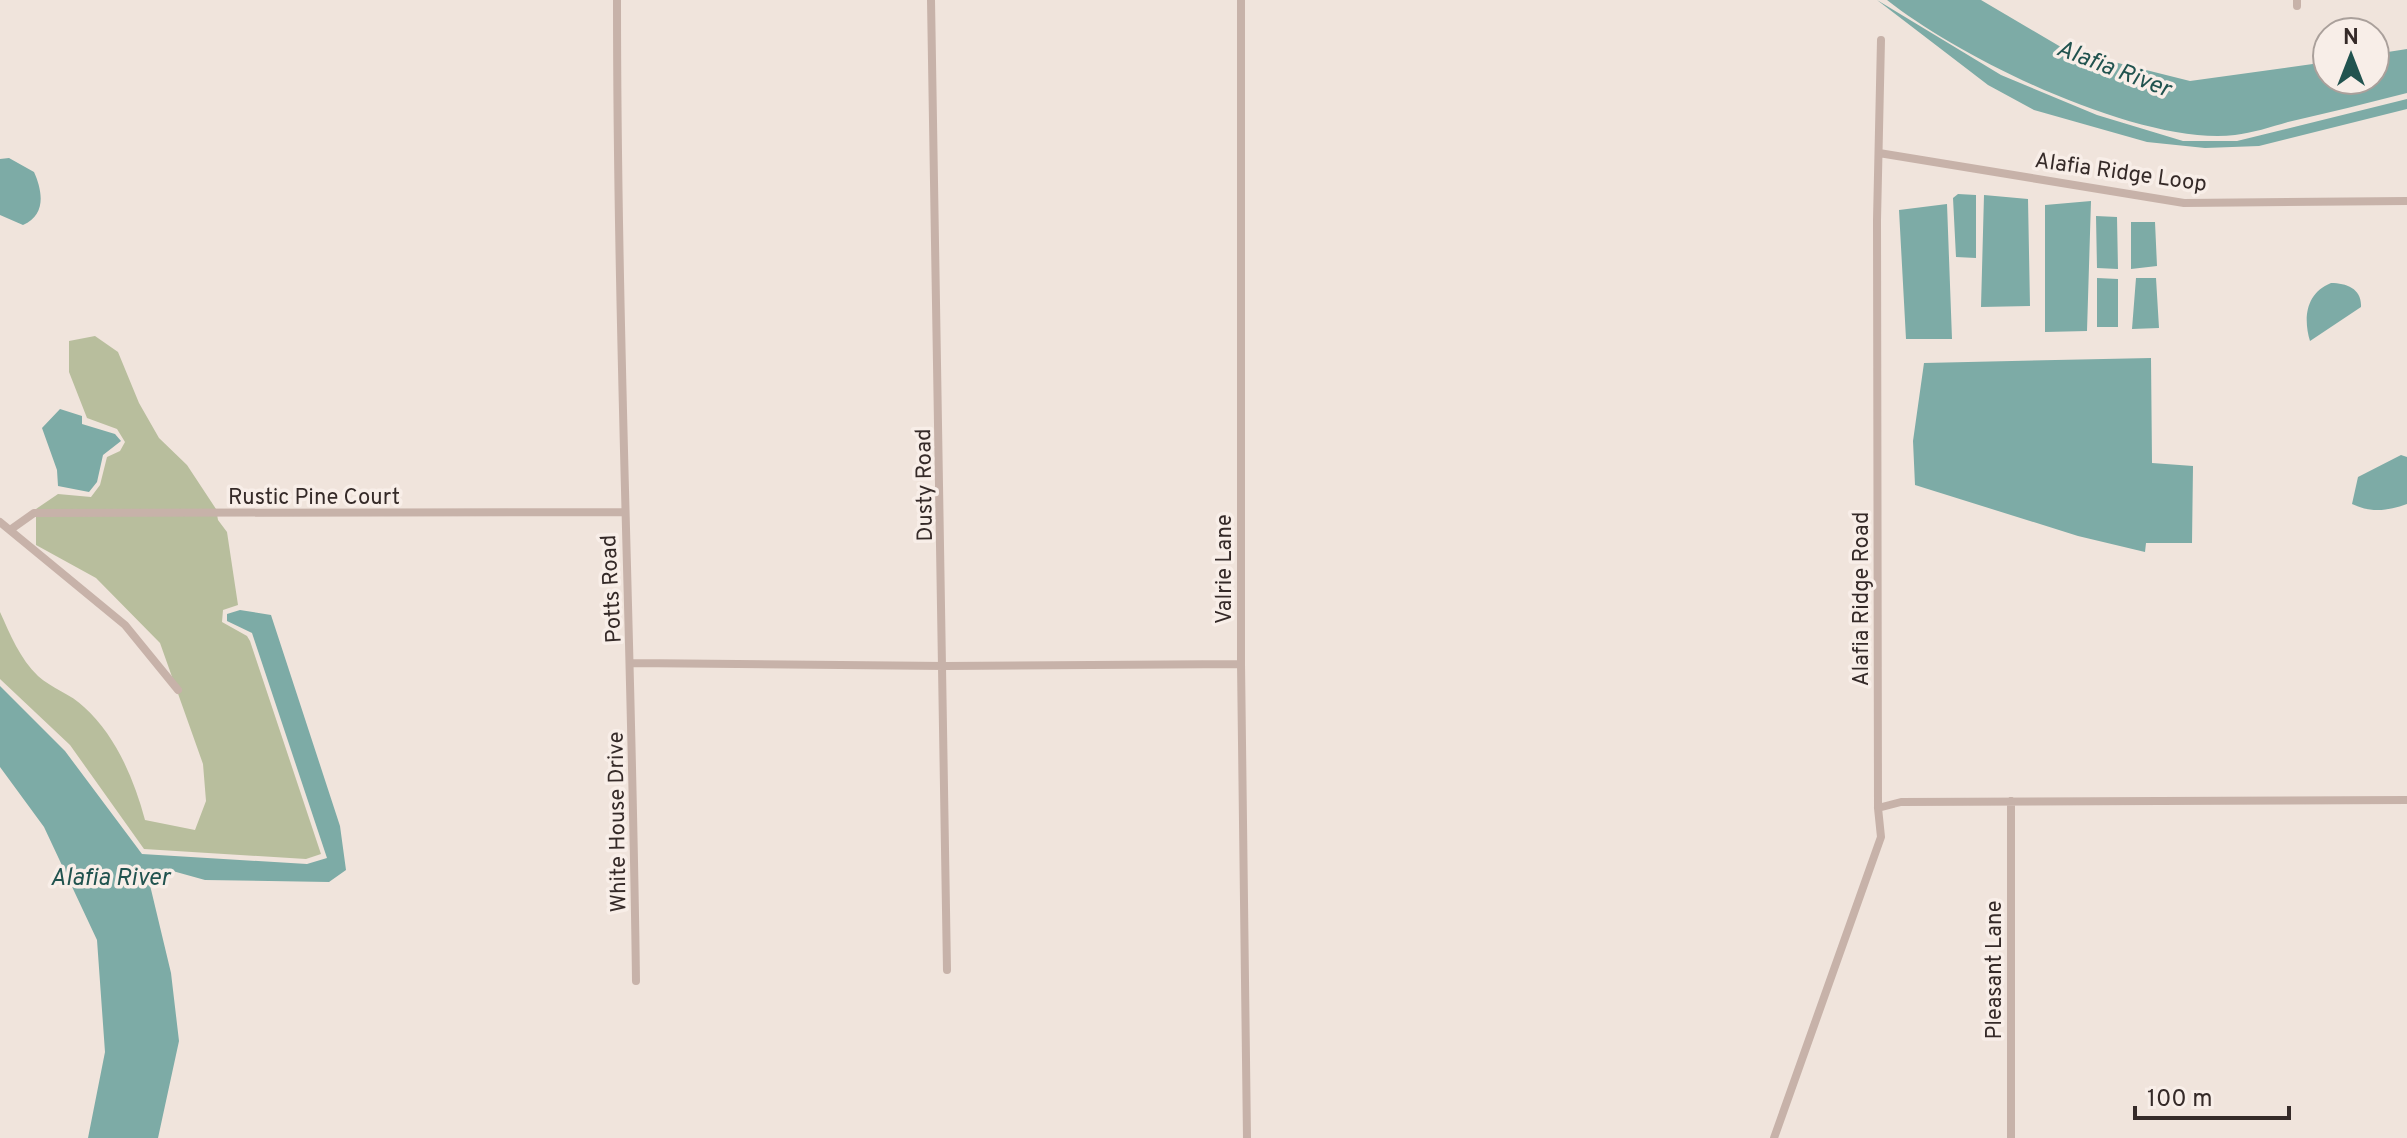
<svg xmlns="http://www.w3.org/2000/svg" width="2407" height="1138" viewBox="0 0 2407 1138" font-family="Overpass,sans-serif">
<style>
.green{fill:#b8be9d}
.water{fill:#7daba6}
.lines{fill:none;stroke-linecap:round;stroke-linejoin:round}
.minor{stroke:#c7b2a9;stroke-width:8}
.labels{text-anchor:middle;stroke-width:7;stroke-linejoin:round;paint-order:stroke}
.street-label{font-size:22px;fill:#352a28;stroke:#f8eee8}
.water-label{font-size:24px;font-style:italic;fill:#21534f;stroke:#f8eee8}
</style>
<rect width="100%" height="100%" fill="#f0e4dc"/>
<!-- green -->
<path class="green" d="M 95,336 L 118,352 L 139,403 L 159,438 L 187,465 L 216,509 L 218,520 L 227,532 L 238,605 L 223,610 L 222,622 L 247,636 L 250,641 L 321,854 L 306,859 L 144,849 L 70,745 L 0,679 L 0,612 C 10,634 20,659 38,676 C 51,688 71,694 84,707 C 116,736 134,779 145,820 L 195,830 L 206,801 L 203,764 L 160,643 L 96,578 L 36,545 L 36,509 L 58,494 L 91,497 L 100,485 L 107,457 L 120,451 L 125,442 L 117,429 L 87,418 L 69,372 L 69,341 Z"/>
<!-- water -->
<path class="water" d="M 1877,0 L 2001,75 L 2097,115 L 2183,141 L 2237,141 L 2407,99 L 2407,109 L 2259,146 L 2205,148 L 2147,142 L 2034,110 L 1988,85 Z
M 1887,0 L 1981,0 L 2066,50 L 2190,81 L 2327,62 L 2327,80 L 2375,80 L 2375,54 L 2407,49 L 2407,93 C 2367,103 2328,113 2288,122 C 2271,127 2252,133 2235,135 C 2140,146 1961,59 1887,0 Z
M 9,158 L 34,172 C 43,192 46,215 23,225 L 0,215 L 0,159 Z
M 1958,194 L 1976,195 L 1976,258 L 1956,257 L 1953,198 Z
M 1984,195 L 2028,199 L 2030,306 L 1981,307 Z
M 2091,201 L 2087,331 L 2045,332 L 2045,205 Z
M 1947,204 L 1952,339 L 1906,339 L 1899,210 Z
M 2096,216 L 2117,217 L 2118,269 L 2097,268 Z
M 2131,222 L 2155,222 L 2157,266 L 2131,269 Z
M 2097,278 L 2118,279 L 2118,327 L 2097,327 Z
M 2136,278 L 2156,278 L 2159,328 L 2132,329 Z
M 2331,283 C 2347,283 2362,289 2361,307 L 2310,341 C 2303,318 2306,293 2331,283 Z
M 2151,358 L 2152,463 L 2193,466 L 2192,543 L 2146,543 L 2145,552 L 2078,536 L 1915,485 L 1913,441 L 1924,363 Z
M 60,409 L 82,416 L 82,424 L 115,434 L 121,441 L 103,455 L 97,482 L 89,492 L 58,486 L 57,470 L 42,428 Z
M 2401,455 L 2407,457 L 2407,504 C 2387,511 2371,513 2352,504 L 2358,477 Z
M 240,610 L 271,615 L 340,826 L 346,870 L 329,882 L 205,880 L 169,870 L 149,881 L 171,973 L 179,1041 L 158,1138 L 88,1138 L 105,1052 L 97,940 L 44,827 L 0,767 L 0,686 L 65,751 L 142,854 L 307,864 L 327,858 L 252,633 L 227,621 L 227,614 Z"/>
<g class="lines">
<!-- minor -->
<path class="minor" d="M 617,0 C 617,327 632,654 636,981
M 931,0 L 947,970
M 1241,0 L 1241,664 L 1247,1138
M 2297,6 L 2297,0
M 1879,153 L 2184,203 L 2407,201
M 0,522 L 125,625 L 178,690
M 10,530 L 34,513 L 624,512
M 632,663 L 945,666 L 1241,664
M 1878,808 L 1901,802 L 2407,800
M 1774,1138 L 1881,837 L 1878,808 L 1877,220 L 1881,40
M 2011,1138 L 2011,801"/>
</g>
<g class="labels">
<!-- street labels -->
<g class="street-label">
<text transform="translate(2121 171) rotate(8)" y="8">Alafia Ridge Loop</text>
<text transform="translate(923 485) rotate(-91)" y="8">Dusty Road</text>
<text x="314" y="504">Rustic Pine Court</text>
<text transform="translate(1223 569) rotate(-90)" y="8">Valrie Lane</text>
<text transform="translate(610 589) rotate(-93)" y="8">Potts Road</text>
<text transform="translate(1860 599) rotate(-90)" y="8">Alafia Ridge Road</text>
<text transform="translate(616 822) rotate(-91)" y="8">White House Drive</text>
<text transform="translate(1993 970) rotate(-90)" y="8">Pleasant Lane</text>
</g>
<!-- water labels -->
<g class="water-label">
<text transform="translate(2114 68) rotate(21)" y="8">Alafia River</text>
<text x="110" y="885">Alafia River</text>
</g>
</g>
<!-- north arrow -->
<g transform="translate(2351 56)"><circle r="38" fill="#f8eee8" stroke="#aaa09b" stroke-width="2"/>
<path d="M0-6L14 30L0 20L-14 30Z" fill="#21534f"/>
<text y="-12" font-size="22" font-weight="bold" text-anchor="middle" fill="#352a28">N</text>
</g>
<!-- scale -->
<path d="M2135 1106v12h154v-12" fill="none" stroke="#352a28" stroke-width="4"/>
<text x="2147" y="1106" font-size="24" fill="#352a28" stroke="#f8eee8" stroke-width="6" paint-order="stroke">100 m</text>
</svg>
